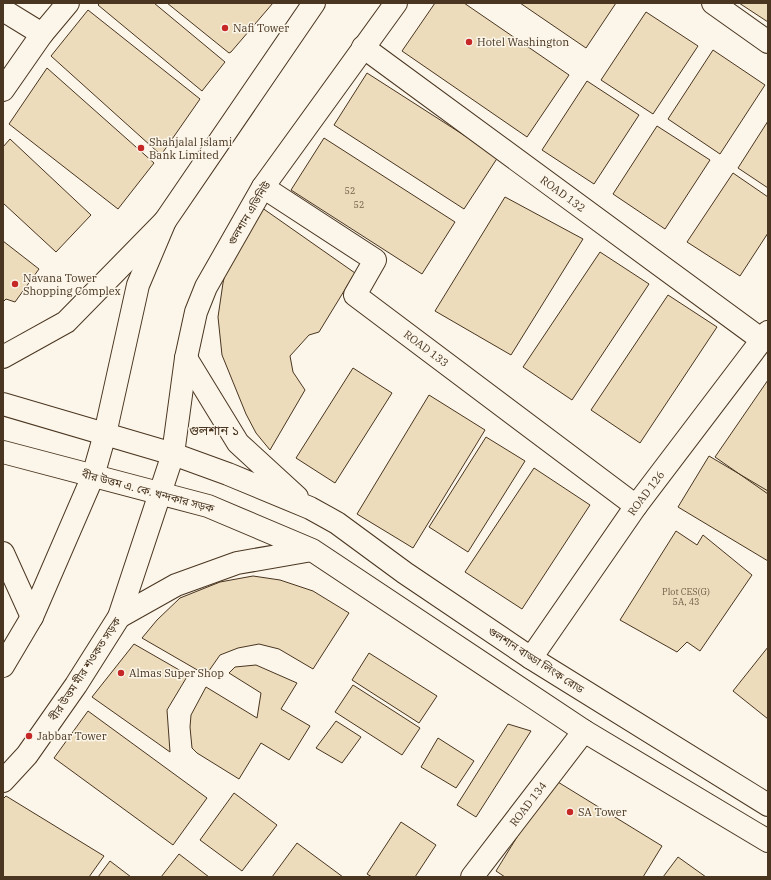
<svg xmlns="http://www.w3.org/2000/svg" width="771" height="880" viewBox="0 0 771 880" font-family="'IBM Plex Serif','Noto Sans Bengali',serif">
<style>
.building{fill:#ecdcbc;stroke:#4a3520}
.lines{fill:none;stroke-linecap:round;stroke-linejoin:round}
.street-casing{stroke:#4a3520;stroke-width:24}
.secondary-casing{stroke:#4a3520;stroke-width:24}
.primary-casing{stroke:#4a3520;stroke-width:24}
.street{stroke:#fbf6e9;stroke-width:22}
.secondary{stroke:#fbf6e9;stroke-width:22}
.primary{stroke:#fbf6e9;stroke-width:22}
.poi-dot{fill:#c62828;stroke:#fbf6e9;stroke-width:1.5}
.labels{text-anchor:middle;stroke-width:3;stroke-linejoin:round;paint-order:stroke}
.number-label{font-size:9px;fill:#725f47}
.poi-label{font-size:11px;fill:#4a3520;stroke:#fbf6e9;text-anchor:start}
.street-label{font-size:11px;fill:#4a3520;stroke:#fbf6e9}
.quarter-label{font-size:13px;fill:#4a3520;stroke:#fbf6e9}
</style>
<rect width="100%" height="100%" fill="#fbf6e9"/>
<!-- building -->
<path class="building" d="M 100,3 L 154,3 L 225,62 L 202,91 L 98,5 Z
M 167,3 L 273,3 L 231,52 L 229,53 Z
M 435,3 L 464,3 L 569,75 L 527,137 L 402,51 Z
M 520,3 L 616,3 L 586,48 Z
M 739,3 L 768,3 L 768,22 Z
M 88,10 L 200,99 L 161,155 L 51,56 Z
M 646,12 L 698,46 L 653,114 L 601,80 Z
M 713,50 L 765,85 L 720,154 L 668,119 Z
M 47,68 L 154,163 L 118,209 L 9,124 Z
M 367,73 L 498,157 L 464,209 L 334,125 Z
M 587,81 L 639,115 L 594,184 L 542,150 Z
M 768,121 L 768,188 L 738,168 Z
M 657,126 L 710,160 L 665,229 L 613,194 Z
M 324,138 L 455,222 L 422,274 L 291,190 Z
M 10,139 L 91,215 L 56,252 L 3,203 L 3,147 Z
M 733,173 L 768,197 L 768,233 L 740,276 L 687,242 Z
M 505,197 L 583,239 L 511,355 L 435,311 Z
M 258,205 L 355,273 L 319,332 L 309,335 L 290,356 L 293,372 L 305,390 L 270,450 L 256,433 L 246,414 L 222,355 L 218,317 L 223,283 L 228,260 Z
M 3,241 L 39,269 L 15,302 L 6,299 L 3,302 Z
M 600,252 L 649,284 L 572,400 L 523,367 Z
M 668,295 L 717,327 L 640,443 L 591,410 Z
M 353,368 L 392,393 L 335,483 L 296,458 Z
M 768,380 L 768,494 L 715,457 Z
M 429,395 L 485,430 L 413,548 L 357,514 Z
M 486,437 L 525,461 L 468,552 L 429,527 Z
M 709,456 L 768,491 L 768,561 L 678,507 Z
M 534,468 L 590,505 L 522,609 L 465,572 Z
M 676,531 L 697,545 L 703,535 L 752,575 L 700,651 L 687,642 L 677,652 L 620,620 Z
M 253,576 L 280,580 L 313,591 L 349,613 L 313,669 L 279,649 L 259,644 L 238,648 L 220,655 L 206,675 L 142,638 L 157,620 L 180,598 L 220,582 Z
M 134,644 L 188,675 L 167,710 L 170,752 L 92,697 Z
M 768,647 L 768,719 L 733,691 Z
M 369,653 L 437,696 L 419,723 L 352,680 Z
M 256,665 L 297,683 L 281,709 L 310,726 L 289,760 L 261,743 L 239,779 L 197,753 L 192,748 L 190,727 L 191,715 L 206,687 L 257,718 L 261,693 L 229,673 L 235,667 Z
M 353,685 L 420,728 L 402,755 L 335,712 Z
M 88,711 L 207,798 L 173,845 L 54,758 Z
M 336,721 L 361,737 L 342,763 L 316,748 Z
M 508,724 L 531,731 L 476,817 L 457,805 Z
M 438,738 L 474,761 L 456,788 L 421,767 Z
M 553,779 L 662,846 L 643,877 L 505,877 L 496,871 Z
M 234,793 L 277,825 L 242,871 L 200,840 Z
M 6,796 L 104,856 L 89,877 L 3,877 L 3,799 Z
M 401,822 L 436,845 L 415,877 L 372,877 L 367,874 Z
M 297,843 L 343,877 L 272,877 Z
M 179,854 L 209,877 L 161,877 Z
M 678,857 L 706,877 L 663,877 Z
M 110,861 L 131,877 L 98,877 Z"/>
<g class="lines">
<!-- street casing -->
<g class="street-casing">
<g id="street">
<path d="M 713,3 L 768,42"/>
<path d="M 3,10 L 42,34"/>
<path id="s1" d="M 363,47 L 762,340"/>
<path d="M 3,90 L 42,34 L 68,3"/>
<path id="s2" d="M 263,187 L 375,260 L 355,295 L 636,506"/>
<path id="s3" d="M 531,658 L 636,506 L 768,332"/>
<path id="s4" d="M 472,877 L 584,731"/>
</g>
</g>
<!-- secondary casing -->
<g class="secondary-casing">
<path id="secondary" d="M 3,666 L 32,617 L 93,476 L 105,434 L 138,285 L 165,221 L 314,3
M 3,781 L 27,755 L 76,685 L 119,617 L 173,454 L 186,358 L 196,312 L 206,287 L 263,187 L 396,3"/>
</g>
<!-- primary casing -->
<g class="primary-casing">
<path id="primary" d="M 3,357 L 66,322 L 165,221
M 186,358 L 238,443 L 297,497
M 3,404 L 173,454 L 228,474 L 310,508 L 337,523 L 405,573 L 531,658 L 768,805
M 3,452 L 208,506 L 312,550 L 584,731 L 768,841
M 3,553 L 32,617
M 119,617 L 176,585 L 237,563 L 312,550"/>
</g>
<!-- street -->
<use href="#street" class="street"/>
<!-- secondary -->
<use href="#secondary" class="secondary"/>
<!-- primary -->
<use href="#primary" class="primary"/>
</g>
<!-- markers -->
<g class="poi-dot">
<circle cx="225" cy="28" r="4"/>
<circle cx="469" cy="42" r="4"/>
<circle cx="141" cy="148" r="4"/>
<circle cx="15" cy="284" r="4"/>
<circle cx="121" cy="673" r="4"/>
<circle cx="29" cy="736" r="4"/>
<circle cx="570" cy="812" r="4"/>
</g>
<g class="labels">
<!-- number labels -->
<g class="number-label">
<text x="350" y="194">52</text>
<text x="359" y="208">52</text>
<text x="686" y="595">Plot CES(G)<tspan x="686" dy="10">5A, 43</tspan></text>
</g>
<!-- poi labels -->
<g class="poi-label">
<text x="233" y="32">Nafi Tower</text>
<text x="477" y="46">Hotel Washington</text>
<text x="149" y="146">Shahjalal Islami<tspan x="149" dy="13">Bank Limited</tspan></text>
<text x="23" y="282">Navana Tower<tspan x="23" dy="13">Shopping Complex</tspan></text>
<text x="129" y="677">Almas Super Shop</text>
<text x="37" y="740">Jabbar Tower</text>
<text x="578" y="816">SA Tower</text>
</g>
<!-- street labels -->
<g class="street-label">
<text dy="4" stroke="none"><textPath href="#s1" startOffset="248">ROAD 132</textPath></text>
<text transform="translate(249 213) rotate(-59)" y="4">গুলশান এভিনিউ</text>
<text dy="4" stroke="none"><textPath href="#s2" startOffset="263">ROAD 133</textPath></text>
<text transform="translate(148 491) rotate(15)" y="4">বীর উত্তম এ. কে. খন্দকার সড়ক</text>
<text dy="4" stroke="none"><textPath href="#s3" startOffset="201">ROAD 126</textPath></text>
<text transform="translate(536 660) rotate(33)" y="4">গুলশান বাড্ডা লিংক রোড</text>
<text transform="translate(85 669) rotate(-57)" y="4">বীর উত্তম মীর শওকত সড়ক</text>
<text dy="4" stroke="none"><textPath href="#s4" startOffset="92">ROAD 134</textPath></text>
</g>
<!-- quarter labels -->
<g class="quarter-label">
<text x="214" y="435">গুলশান ১</text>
</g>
</g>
<!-- border -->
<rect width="771" height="880" fill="none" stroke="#4a3520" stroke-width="8"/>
</svg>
